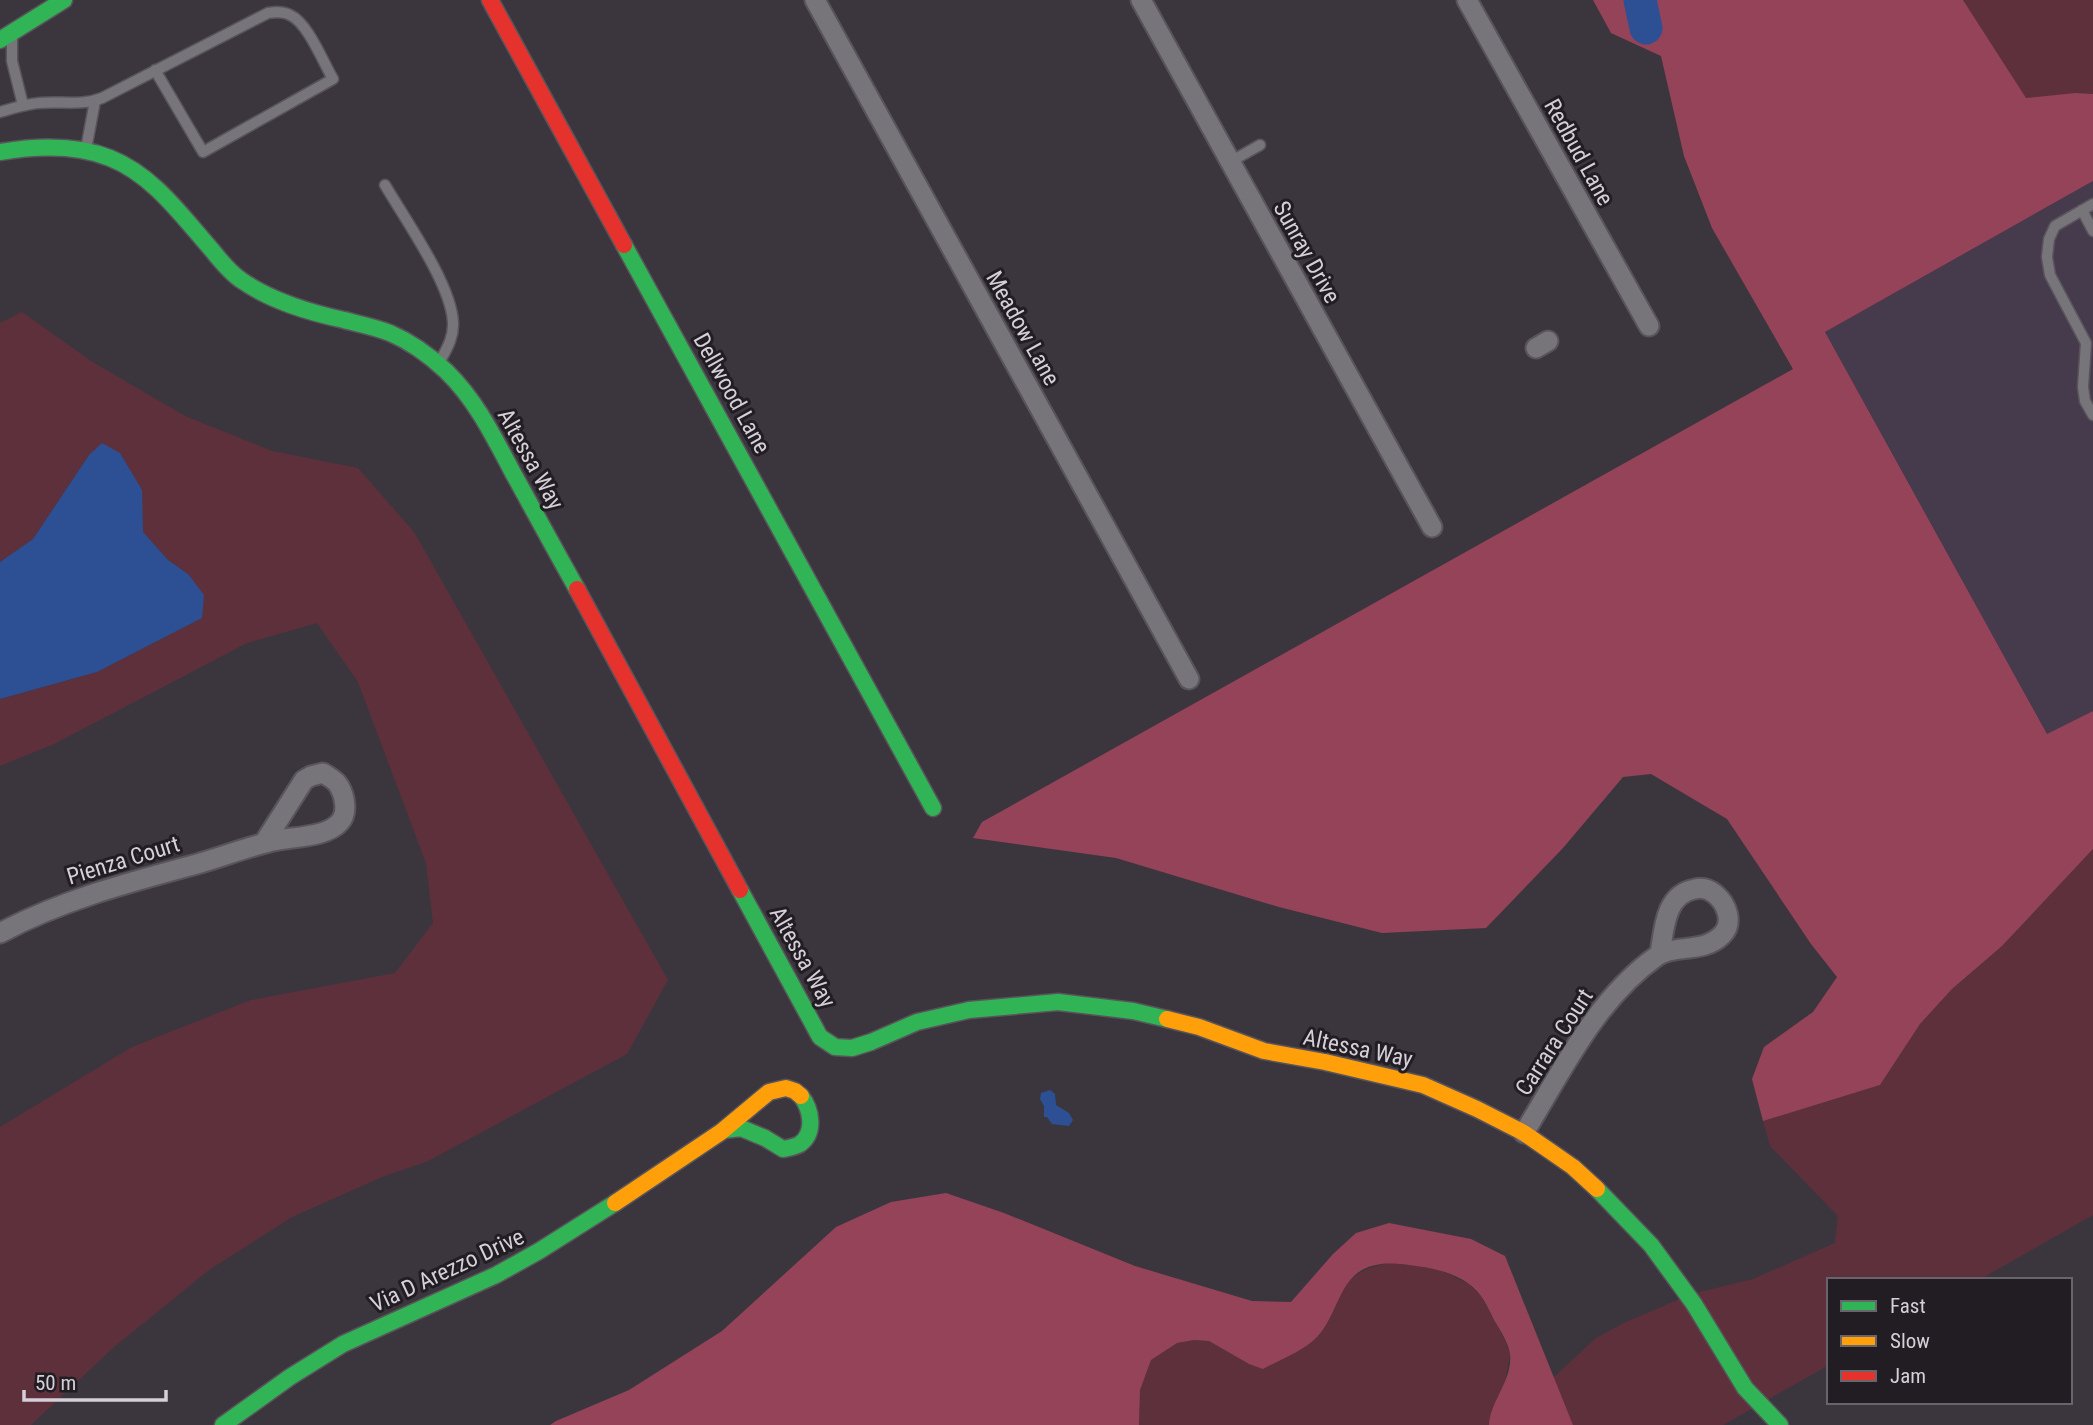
<svg xmlns="http://www.w3.org/2000/svg" width="2093" height="1425" viewBox="0 0 2093 1425" font-family="'Roboto Condensed',sans-serif">
<style>
.built{fill:#463a4d}
.green{fill:#5e303b}
.forest{fill:#954359}
.water{fill:#2c5093}
.lines{fill:none;stroke-linecap:round;stroke-linejoin:round}
.river{stroke:#2c5093;stroke-width:33}
.lane-casing{stroke:#59545b;stroke-width:13}
.street-casing{stroke:#59545b;stroke-width:23}
.fast-casing{stroke:#59545b;stroke-width:19}
.slow-casing{stroke:#59545b;stroke-width:19}
.jam-casing{stroke:#59545b;stroke-width:19}
.lane{stroke:#77747a;stroke-width:10}
.street{stroke:#77747a;stroke-width:19}
.fast{stroke:#30b455;stroke-width:16}
.slow{stroke:#ff9f0a;stroke-width:16}
.jam{stroke:#e5322d;stroke-width:16}
.labels{text-anchor:middle;stroke-width:6;stroke-linejoin:round;paint-order:stroke}
.street-label{font-size:23px;fill:#d5cfd8;stroke:#211d23}
</style>
<rect width="100%" height="100%" fill="#3b363e"/>
<!-- built -->
<path class="built" d="M 2093,181 L 2093,711 L 2047,734 L 1825,332 Z"/>
<!-- green -->
<path class="green" d="M 1963,0 L 2093,0 L 2093,94 L 2075,93 L 2026,99 Z
M 22,312 L 91,361 L 185,416 L 272,451 L 358,468 L 414,532 L 668,980 L 627,1054 L 428,1161 L 382,1177 L 292,1217 L 209,1270 L 114,1347 L 31,1425 L 0,1425 L 0,1127 L 132,1047 L 251,1000 L 395,973 L 433,923 L 426,863 L 358,682 L 317,623 L 247,643 L 54,744 L 0,766 L 0,699 L 97,672 L 202,618 L 188,574 L 168,560 L 142,532 L 142,490 L 89,455 L 33,539 L 0,562 L 0,323 Z
M 2093,849 L 2093,1215 L 1979,1280 L 1829,1280 L 1829,1365 L 1723,1425 L 1573,1425 L 1553,1378 L 1596,1338 L 1626,1322 L 1692,1294 L 1753,1279 L 1835,1243 L 1838,1216 L 1770,1146 L 1763,1121 L 1880,1085 L 1920,1024 L 1952,989 L 2002,946 Z
M 1394,1262 L 1426,1266 L 1440,1270 L 1469,1284 L 1481,1296 L 1505,1340 L 1510,1355 L 1504,1388 L 1490,1417 L 1489,1425 L 1139,1425 L 1140,1390 L 1151,1360 L 1177,1343 L 1194,1340 L 1209,1341 L 1249,1364 L 1263,1368 C 1280,1359 1301,1351 1316,1338 C 1329,1326 1333,1310 1340,1295 C 1350,1272 1372,1266 1394,1262 Z"/>
<!-- forest -->
<path class="forest" d="M 1593,0 L 1963,0 L 2026,98 L 2075,93 L 2093,94 L 2093,181 L 1825,332 L 2047,734 L 2093,711 L 2093,849 L 2002,946 L 1952,989 L 1920,1024 L 1880,1085 L 1763,1121 L 1752,1079 L 1764,1047 L 1813,1012 L 1837,977 L 1811,944 L 1727,819 L 1651,774 L 1623,777 L 1563,848 L 1486,928 L 1382,933 L 1279,907 L 1116,858 L 973,838 L 982,822 L 1793,369 L 1712,228 L 1684,156 L 1661,56 L 1611,33 Z
M 946,1193 L 1004,1213 L 1135,1266 L 1252,1301 L 1291,1302 L 1333,1254 L 1356,1233 L 1389,1223 L 1471,1239 L 1505,1256 L 1573,1425 L 1489,1425 C 1490,1401 1513,1380 1510,1354 C 1508,1342 1500,1330 1494,1320 C 1490,1312 1486,1303 1481,1296 C 1465,1274 1435,1268 1409,1265 C 1393,1263 1377,1262 1362,1270 C 1338,1284 1337,1315 1318,1336 C 1304,1351 1281,1359 1263,1369 L 1249,1364 L 1209,1341 L 1194,1340 L 1177,1343 L 1151,1360 L 1140,1390 L 1139,1425 L 550,1425 L 556,1421 L 629,1390 L 722,1331 L 836,1227 L 891,1202 Z"/>
<!-- water -->
<path class="water" d="M 102,443 L 120,453 L 142,490 L 143,532 L 168,560 L 188,574 L 204,595 L 202,618 L 97,672 L 0,699 L 0,562 L 33,539 L 89,455 Z
M 1050,1090 L 1055,1094 L 1056,1105 L 1069,1113 L 1073,1120 L 1069,1126 L 1052,1124 L 1047,1117 L 1044,1117 L 1044,1106 L 1040,1099 L 1041,1093 Z"/>
<g class="lines">
<!-- river -->
<path class="river" d="M 1640,0 L 1646,28"/>
<!-- lane casing -->
<g class="lane-casing">
<path id="lane" d="M 12,37 L 12,61 L 23,105
M 0,112 C 13,108 26,104 39,103 C 61,101 82,106 102,98 L 268,13 C 275,12 283,11 290,15 C 308,23 323,62 333,79 L 203,152 L 155,70
M 86,149 L 95,101
M 1230,162 L 1260,145
M 385,185 C 405,219 451,284 453,322 C 454,338 446,350 439,363
M 2093,204 L 2055,226 L 2049,239 L 2047,257 L 2050,275 L 2086,343 L 2083,387 L 2085,401 L 2093,415
M 2082,210 L 2093,231"/>
</g>
<!-- street casing -->
<g class="street-casing">
<path id="street" d="M 815,0 L 1189,679
M 1141,0 L 1432,527
M 1467,0 L 1649,326
M 1536,348 L 1548,341
M 0,933 C 62,900 130,882 197,864 C 221,857 245,848 269,842 C 289,836 325,839 340,822 C 348,813 345,796 339,786 C 336,780 329,777 323,773 L 311,776 L 304,780 L 264,843
M 1524,1133 C 1562,1071 1596,999 1657,956 C 1674,944 1703,954 1722,935 C 1734,923 1727,904 1715,894 C 1709,889 1702,887 1695,889 C 1665,894 1664,929 1660,954"/>
</g>
<!-- fast casing -->
<g class="fast-casing">
<path id="fast" d="M 0,40 L 64,0
M 0,152 C 36,146 75,144 110,158 C 153,175 182,216 211,249 C 220,260 229,272 241,280 C 271,301 308,312 344,320 C 359,324 375,327 390,333 C 411,342 430,356 446,371 C 476,400 494,437 513,473 C 534,511 555,550 577,589
M 624,245 L 933,808
M 740,890 L 820,1037 L 835,1047 L 852,1048 L 871,1042 L 917,1022 L 969,1010 L 1058,1002 L 1133,1011 L 1167,1019
M 724,1130 L 741,1128 L 765,1138 L 783,1149 C 788,1148 795,1147 800,1144 C 816,1132 811,1109 801,1096
M 1597,1189 L 1651,1245 L 1694,1304 L 1745,1388 L 1780,1425
M 223,1425 L 290,1377 L 343,1344 L 496,1275 L 539,1251 L 615,1203"/>
</g>
<!-- slow casing -->
<g class="slow-casing">
<path id="slow" d="M 1167,1019 L 1199,1027 L 1264,1051 L 1325,1062 L 1423,1085 L 1477,1109 L 1524,1133 L 1573,1167 L 1597,1189
M 615,1203 L 721,1132 L 769,1092 L 786,1088 L 795,1091 L 801,1096"/>
</g>
<!-- jam casing -->
<g class="jam-casing">
<path id="jam" d="M 490,0 L 624,245
M 577,589 L 740,890"/>
</g>
<!-- lane -->
<use href="#lane" class="lane"/>
<!-- street -->
<use href="#street" class="street"/>
<!-- fast -->
<use href="#fast" class="fast"/>
<!-- slow -->
<use href="#slow" class="slow"/>
<!-- jam -->
<use href="#jam" class="jam"/>
</g>
<g class="labels">
<!-- street labels -->
<g class="street-label">
<text transform="translate(1579 152) rotate(61)" y="8">Redbud Lane</text>
<text transform="translate(1307 252) rotate(61)" y="8">Sunray Drive</text>
<text transform="translate(1023 328) rotate(61)" y="8">Meadow Lane</text>
<text transform="translate(732 393) rotate(61)" y="8">Dellwood Lane</text>
<text transform="translate(531 459) rotate(61)" y="8">Altessa Way</text>
<text transform="translate(123 860) rotate(-17)" y="8">Pienza Court</text>
<text transform="translate(803 957) rotate(61)" y="8">Altessa Way</text>
<text transform="translate(1554 1042) rotate(-57)" y="8">Carrara Court</text>
<text transform="translate(1358 1048) rotate(12)" y="8">Altessa Way</text>
<text transform="translate(447 1270) rotate(-25)" y="8">Via D Arezzo Drive</text>
</g>
</g>
<!-- legend -->
<rect x="1827" y="1278" width="245" height="126" fill="#211d23" stroke="#69646b" stroke-width="2"/>
<rect x="1841" y="1301" width="35" height="10" fill="#30b455" stroke="#69646b" stroke-width="2"/>
<text x="1890" y="1313" font-size="21" fill="#d5cfd8">Fast</text>
<rect x="1841" y="1336" width="35" height="10" fill="#ff9f0a" stroke="#69646b" stroke-width="2"/>
<text x="1890" y="1348" font-size="21" fill="#d5cfd8">Slow</text>
<rect x="1841" y="1371" width="35" height="10" fill="#e5322d" stroke="#69646b" stroke-width="2"/>
<text x="1890" y="1383" font-size="21" fill="#d5cfd8">Jam</text>
<!-- scale -->
<path d="M24 1390v10h142v-10" fill="none" stroke="#d5cfd8" stroke-width="3.5"/>
<text x="35" y="1390" font-size="21" fill="#d5cfd8" stroke="#211d23" stroke-width="5" paint-order="stroke">50 m</text>
</svg>
